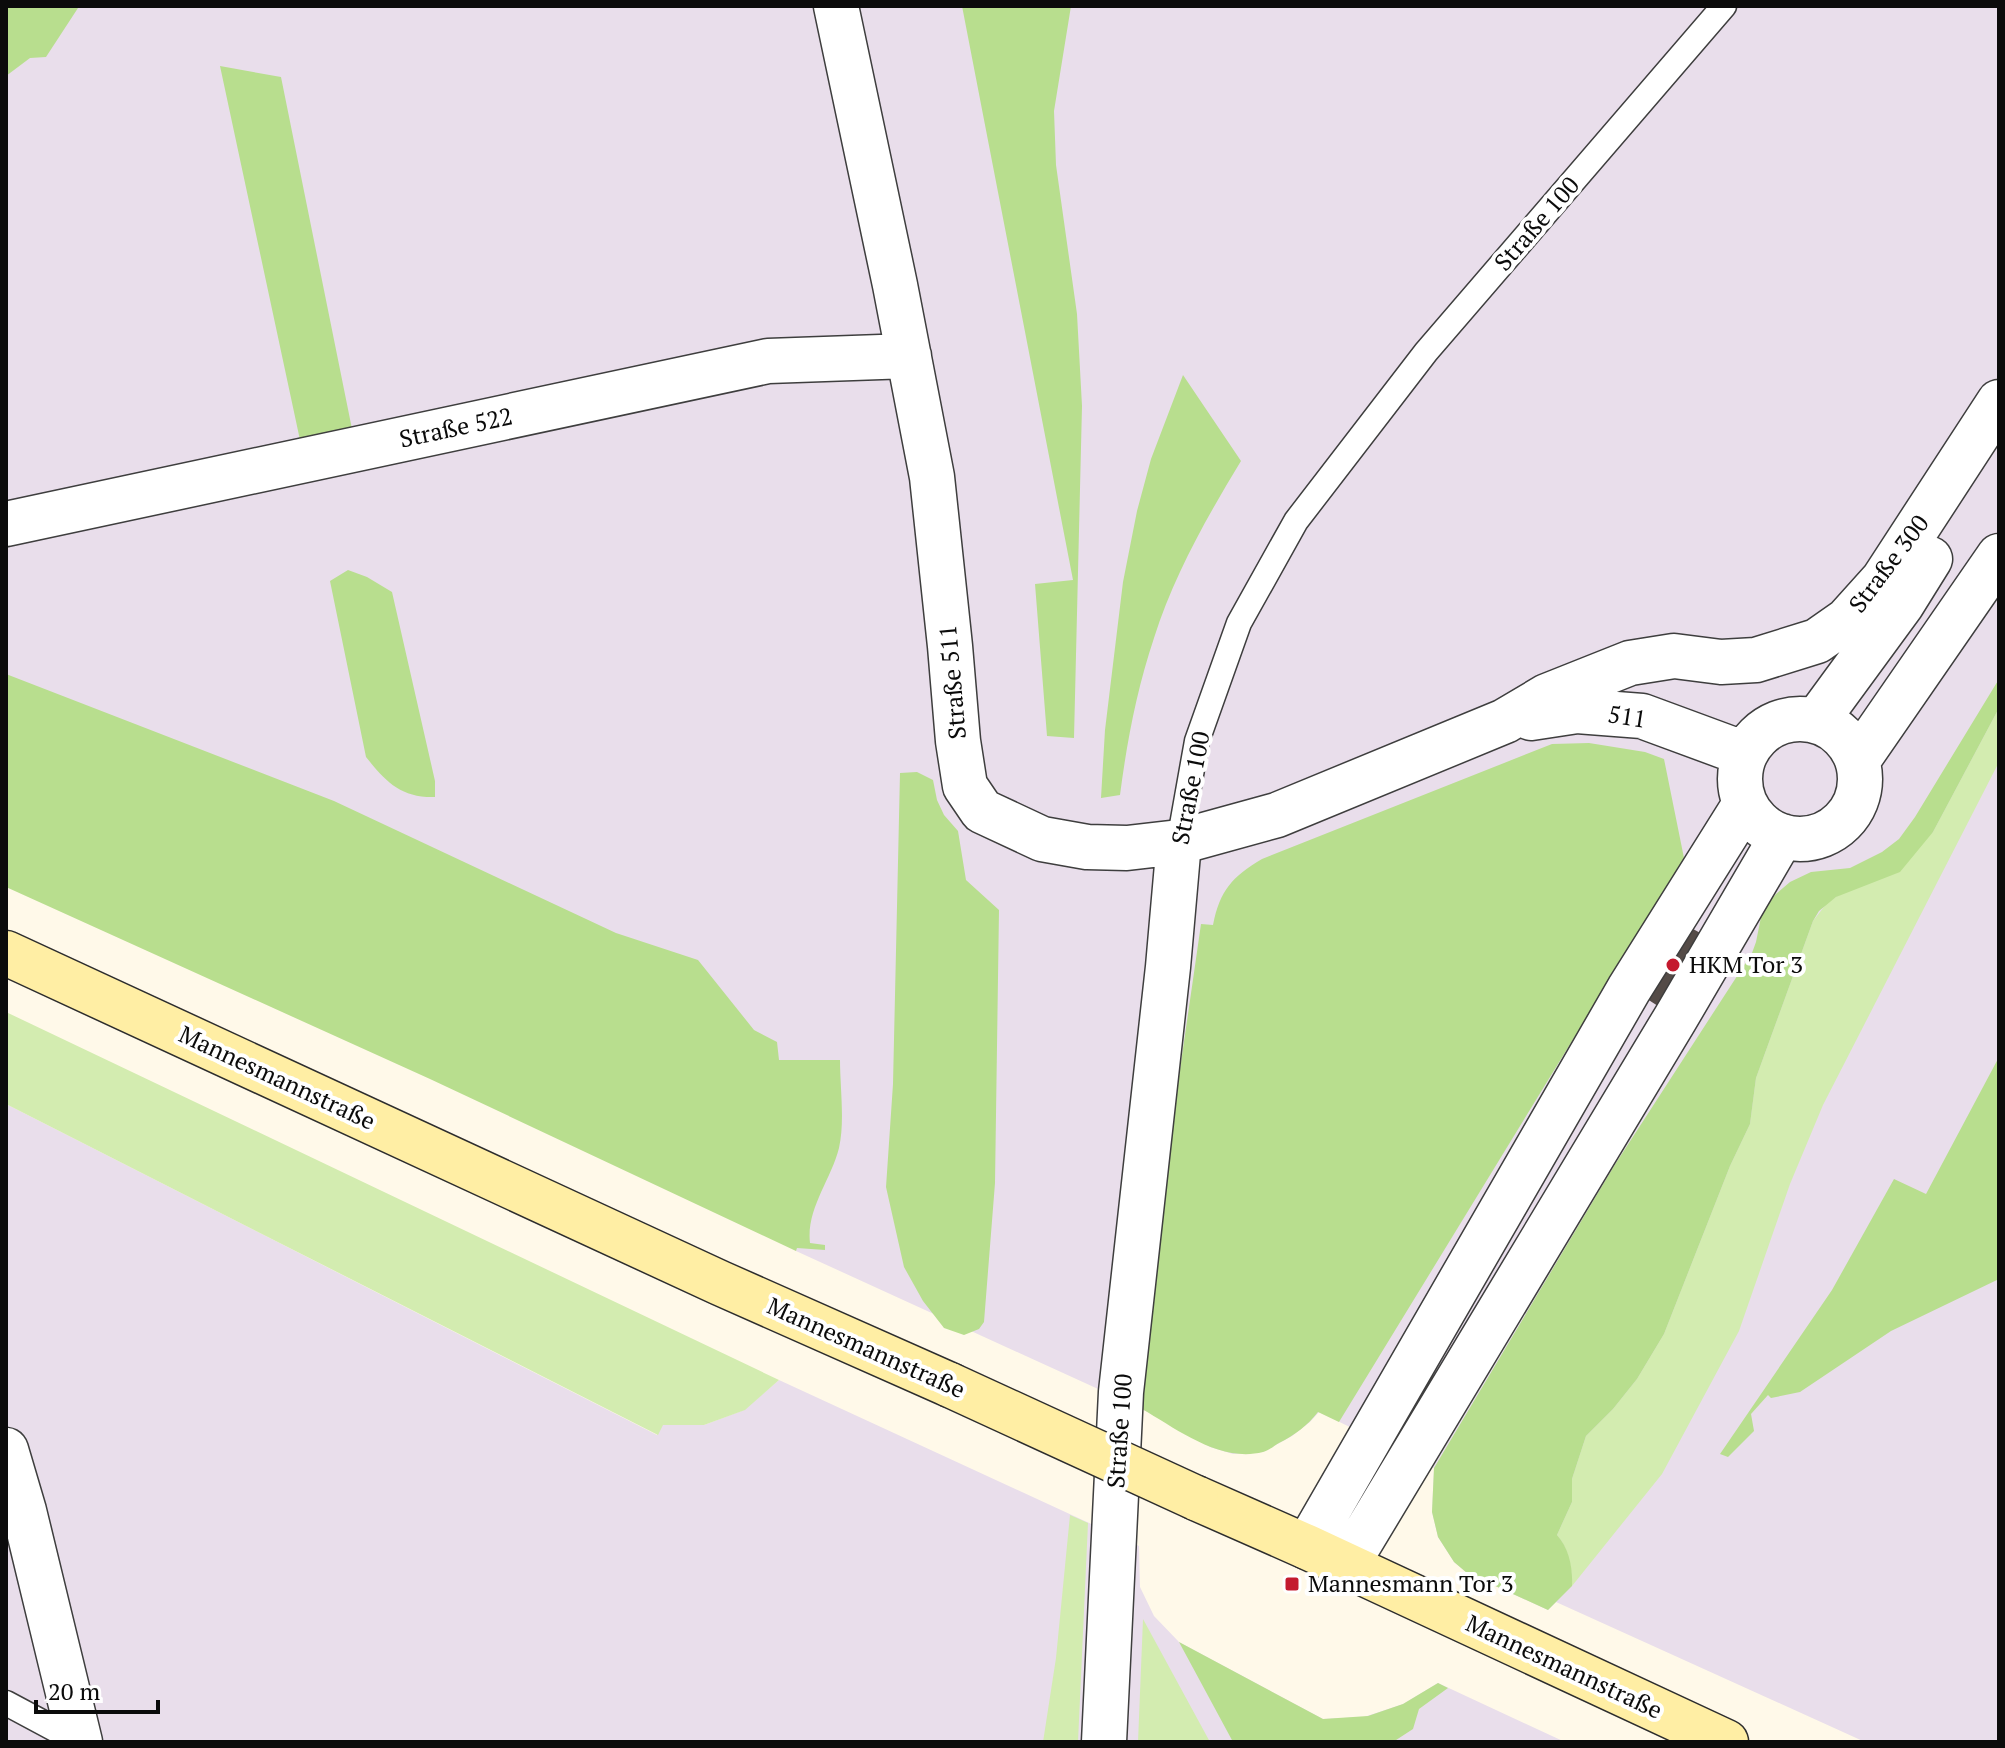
<svg xmlns="http://www.w3.org/2000/svg" width="2005" height="1748" viewBox="0 0 2005 1748" font-family="'PT Serif',serif">
<style>
.industrial{fill:#e9deeb}
.green{fill:#d3ecb0}
.forest{fill:#b8de8e}
.building{fill:#544b47}
.lines{fill:none;stroke-linecap:round;stroke-linejoin:round}
.lane-casing{stroke:#3e3e3e;stroke-width:27}
.street-casing{stroke:#3e3e3e;stroke-width:47}
.secondary-casing{stroke:#2d2d2d;stroke-width:47}
.lane{stroke:#fff;stroke-width:24}
.street{stroke:#fff;stroke-width:44}
.secondary{stroke:#ffeea4;stroke-width:44}
.secondary-bridge-casing{stroke:#2d2d2d;stroke-width:47;stroke-linecap:butt}
.secondary-bridge{stroke:#ffeea4;stroke-width:44}
.poi-dot{fill:#c41a2e;stroke:#fff;stroke-width:3}
.labels{text-anchor:middle;stroke-width:8;stroke-linejoin:round;paint-order:stroke}
.street-label{font-size:24px;fill:#0b0b0b;stroke:#fff}
.poi-label{font-size:24px;fill:#0b0b0b;stroke:#fff;text-anchor:start}
</style>
<rect width="100%" height="100%" fill="#fff9e9"/>
<!-- industrial -->
<path class="industrial" d="M 6,6 L 1999,6 L 1999,1742 L 1865,1742 L 1556,1602 L 1548,1610 L 1467,1573 L 1454,1562 L 1438,1537 L 1432,1512 L 1434,1468 L 1319,1412 L 1310,1422 L 1292,1436 L 1263,1452 L 1233,1454 L 1210,1447 L 1142,1409 L 796,1251 L 6,729 Z
M 6,1104 L 657,1435 L 662,1425 L 704,1425 L 744,1410 L 779,1380 L 1139,1546 L 1140,1587 L 1154,1616 L 1179,1642 L 1323,1719 L 1364,1717 L 1403,1704 L 1438,1683 L 1565,1742 L 6,1742 Z"/>
<!-- green -->
<path class="green" d="M 1999,708 L 1999,762 L 1823,1105 L 1790,1184 L 1739,1331 L 1662,1474 L 1572,1586 C 1572,1568 1569,1549 1557,1535 L 1572,1502 L 1572,1479 L 1586,1436 L 1613,1409 L 1637,1379 L 1664,1334 L 1730,1166 L 1750,1124 L 1756,1078 L 1813,921 L 1827,903 L 1933,832 Z
M 6,1012 L 779,1380 L 745,1410 L 704,1425 L 663,1425 L 658,1435 L 6,1104 Z
M 1070,1515 L 1088,1523 L 1078,1742 L 1043,1742 L 1056,1658 Z
M 1143,1619 L 1210,1742 L 1138,1742 Z"/>
<!-- forest -->
<path class="forest" d="M 6,6 L 87,6 L 78,8 L 46,57 L 30,58 L 6,76 Z
M 962,6 L 1071,6 L 1054,111 L 1056,165 L 1077,314 L 1082,406 L 1074,738 L 1047,736 L 1035,584 L 1073,580 Z
M 220,66 L 281,77 L 352,429 L 300,440 Z
M 1183,375 L 1241,461 C 1207,517 1174,575 1154,638 C 1137,689 1127,741 1120,795 L 1101,798 L 1105,730 L 1123,582 L 1137,511 L 1151,459 Z
M 348,570 L 367,577 L 392,592 L 435,781 L 435,797 C 401,798 386,782 366,757 L 330,581 Z
M 6,674 L 334,801 L 616,933 L 698,960 L 754,1030 L 777,1042 L 779,1060 L 840,1060 C 840,1087 845,1122 839,1148 C 831,1180 806,1209 810,1243 L 825,1245 L 825,1250 L 797,1248 L 796,1251 L 430,1079 L 6,887 Z
M 1999,679 L 1999,708 L 1933,832 L 1900,872 L 1836,897 L 1819,911 L 1813,921 L 1756,1078 L 1750,1124 L 1730,1166 L 1664,1334 L 1637,1379 L 1613,1409 L 1586,1436 L 1572,1479 L 1572,1502 L 1557,1535 C 1569,1548 1573,1568 1572,1586 L 1548,1610 L 1467,1573 L 1454,1562 L 1438,1537 L 1432,1512 L 1434,1468 L 1614,1166 L 1752,953 L 1756,942 L 1761,917 L 1767,904 L 1776,894 L 1790,882 L 1811,872 L 1850,868 L 1882,852 L 1899,839 L 1915,817 Z
M 1589,743 L 1645,752 L 1664,759 L 1684,858 L 1339,1422 L 1318,1412 C 1307,1426 1295,1435 1279,1443 C 1274,1446 1268,1451 1263,1452 C 1220,1463 1177,1429 1142,1409 C 1152,1246 1178,1086 1201,924 L 1213,925 C 1220,890 1232,877 1262,859 L 1552,744 Z
M 917,772 L 933,780 L 937,800 L 944,815 L 958,831 L 966,880 L 999,910 L 995,1183 L 984,1322 L 979,1329 L 964,1335 L 944,1328 L 923,1301 L 904,1267 L 886,1187 L 893,1084 L 900,773 Z
M 1999,1057 L 1999,1279 L 1891,1331 L 1800,1392 L 1771,1398 L 1768,1395 L 1751,1414 L 1754,1431 L 1728,1457 L 1720,1454 L 1832,1290 L 1894,1179 L 1926,1194 Z
M 1179,1642 L 1323,1719 L 1368,1716 L 1403,1704 L 1438,1683 L 1448,1688 L 1419,1709 L 1413,1729 L 1393,1742 L 1233,1742 Z"/>
<!-- building -->
<path class="building" d="M 1686,925 L 1702,934 L 1658,1006 L 1644,997 Z"/>
<g class="lines">
<!-- lane casing -->
<g class="lane-casing">
<path id="lane" d="M 1179,842 L 1197,741 L 1239,623 L 1296,521 L 1426,352 L 1724,6
M 6,1703 L 79,1742"/>
</g>
<!-- street casing -->
<g class="street-casing">
<path id="street" d="M 836,6 L 895,285 L 932,477 L 950,646 L 958,741 L 965,786 L 982,811 L 1042,839 L 1087,847 L 1127,848 L 1179,842 L 1277,815 L 1505,721 L 1547,696 L 1630,663 L 1674,656 L 1721,662 L 1756,660 L 1817,641 L 1847,620 L 1883,580 L 1999,402
M 6,524 L 768,361 L 909,356
M 1531,718 L 1577,711 L 1642,716 L 1745,754
M1740 779a60 60 0 1 1 120 0a60 60 0 1 1-120 0Z
M 1817,720 L 1902,604 L 1930,559
M 1858,760 L 1999,556
M 6,1450 L 24,1511 L 80,1742
M 1307,1547 L 1629,989 L 1745,804
M 1346,1566 L 1675,1019 L 1782,836
M 1104,1742 L 1121,1392 L 1168,967 L 1179,842"/>
</g>
<!-- secondary casing -->
<g class="secondary-casing">
<path id="secondary" d="M 6,953 L 720,1283 L 950,1385
M 1196,1498 L 1307,1547 L 1726,1742"/>
</g>
<!-- lane -->
<use href="#lane" class="lane"/>
<!-- street -->
<use href="#street" class="street"/>
<!-- secondary -->
<use href="#secondary" class="secondary"/>
<!-- secondary-bridge casing -->
<g class="secondary-bridge-casing">
<path id="secondary-bridge" d="M 950,1385 L 1196,1498"/>
</g>
<!-- secondary-bridge -->
<use href="#secondary-bridge" class="secondary-bridge"/>
</g>
<!-- markers -->
<g class="poi-dot">
<circle cx="1673" cy="965" r="8"/>
<rect x="1284" y="1576" width="16" height="16" rx="4"/>
</g>
<g class="labels">
<!-- street labels -->
<g class="street-label">
<text transform="translate(1537 224) rotate(-49)" y="8">Straße 100</text>
<text transform="translate(456 428) rotate(-12)" y="8">Straße 522</text>
<text transform="translate(1889 564) rotate(-53)" y="8">Straße 300</text>
<text transform="translate(953 682) rotate(-95)" y="8">Straße 511</text>
<text transform="translate(1627 717) rotate(9)" y="8">511</text>
<text transform="translate(1191 788) rotate(-79)" y="8">Straße 100</text>
<text transform="translate(277 1078) rotate(25)" y="8">Mannesmannstraße</text>
<text transform="translate(866 1348) rotate(24)" y="8">Mannesmannstraße</text>
<text transform="translate(1120 1431) rotate(-86)" y="8">Straße 100</text>
<text transform="translate(1564 1667) rotate(25)" y="8">Mannesmannstraße</text>
</g>
<!-- poi labels -->
<g class="poi-label">
<text x="1689" y="973">HKM Tor 3</text>
<text x="1308" y="1592">Mannesmann Tor 3</text>
</g>
</g>
<!-- border -->
<rect width="2005" height="1748" fill="none" stroke="#0b0b0b" stroke-width="16"/>
<!-- scale -->
<path d="M36 1700v12h122v-12" fill="none" stroke="#0b0b0b" stroke-width="4"/>
<text x="48" y="1700" font-size="24" fill="#0b0b0b" stroke="#ffffff" stroke-width="6" paint-order="stroke">20 m</text>
</svg>
